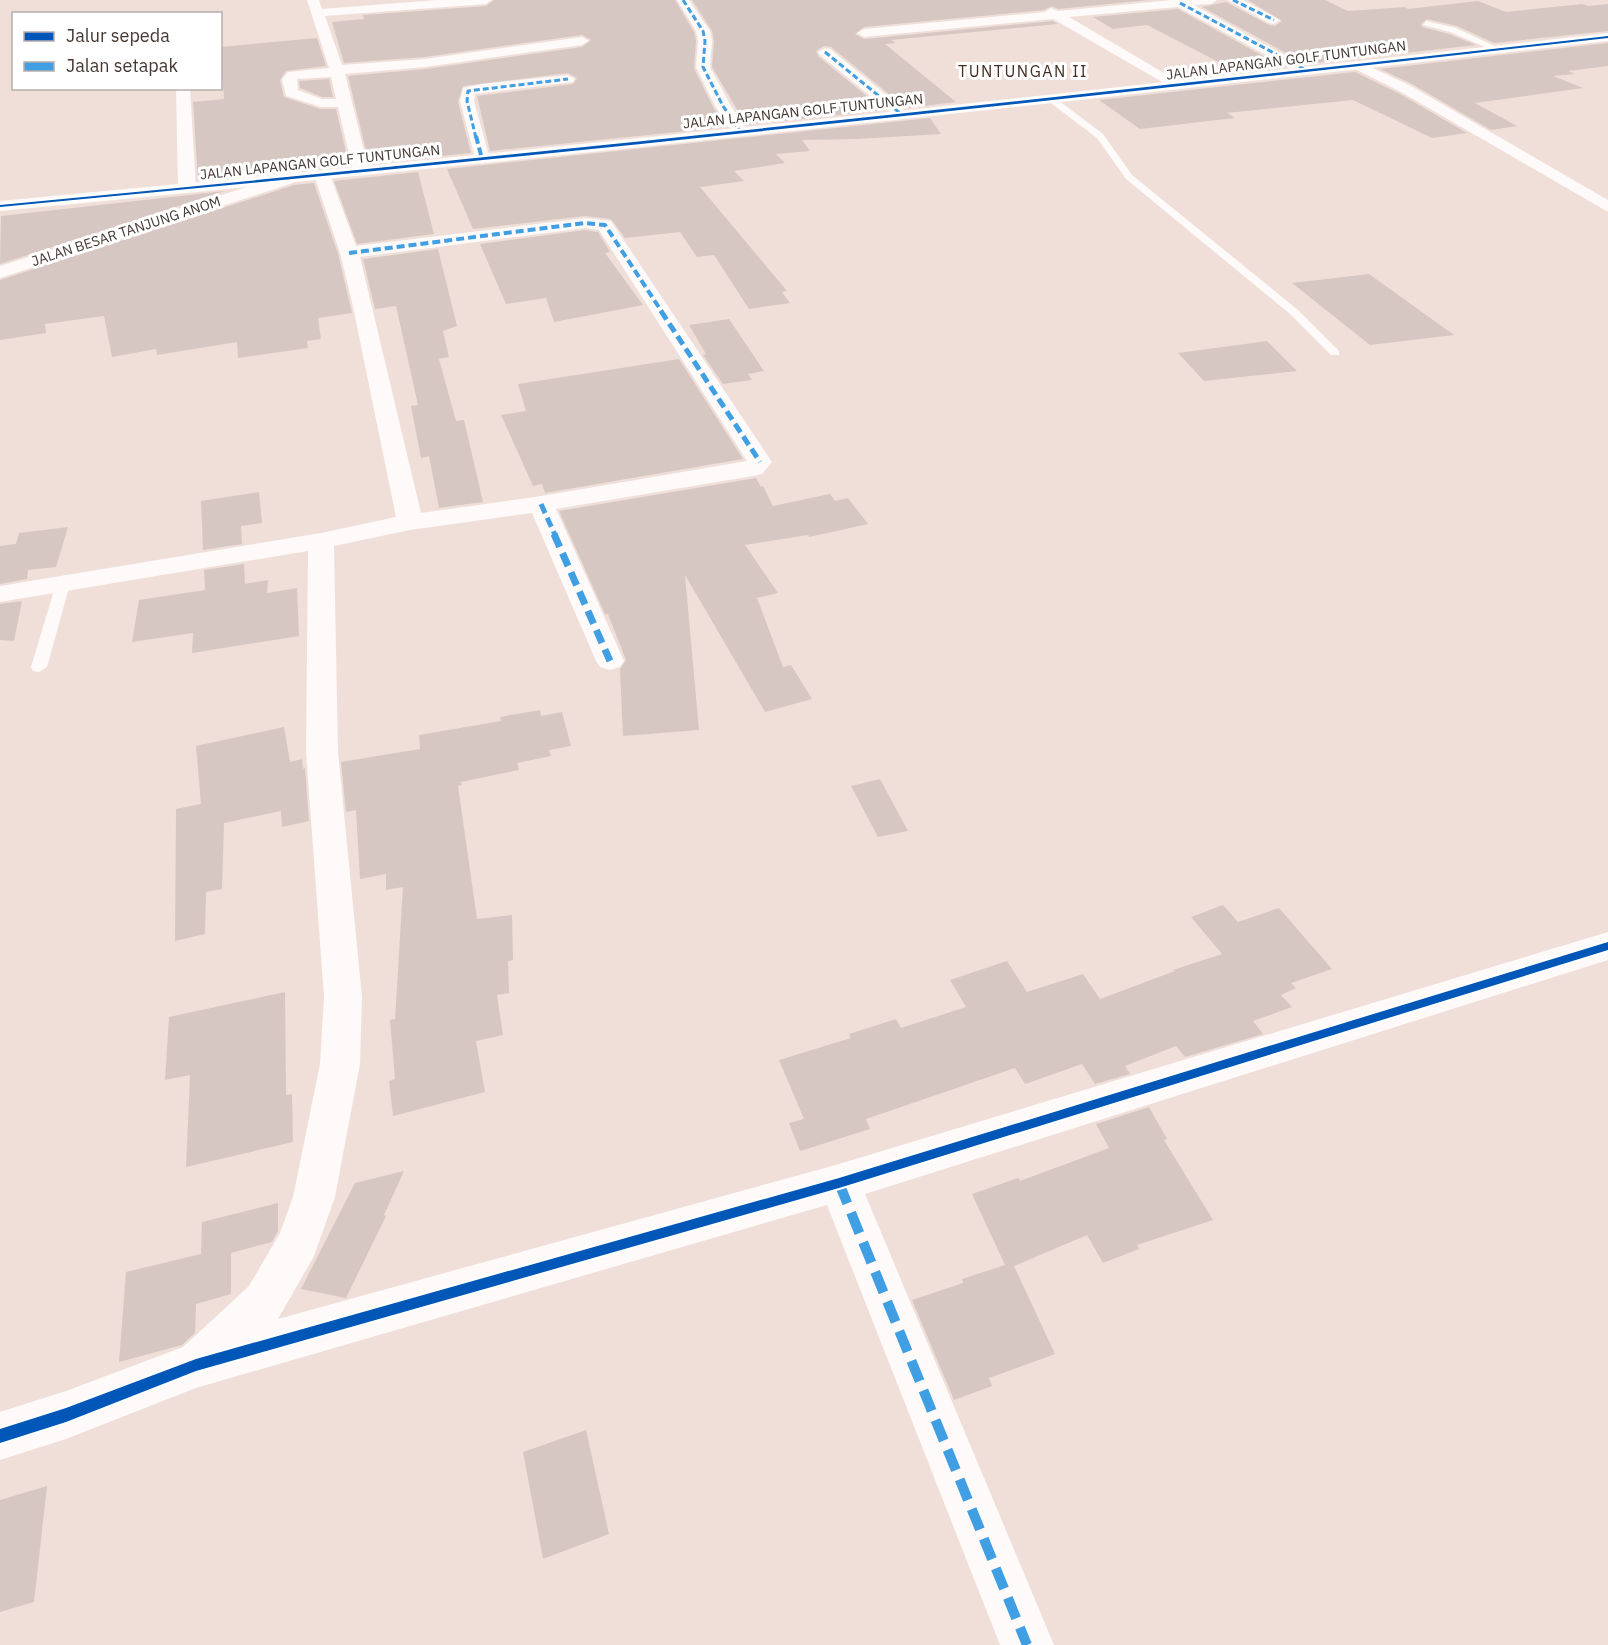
<svg xmlns="http://www.w3.org/2000/svg" width="1608" height="1645" viewBox="0 0 1608 1645" font-family="'IBM Plex Sans',sans-serif">
<style>
.building{fill:#d6c7c3}
.lines{fill:none;stroke-linecap:round;stroke-linejoin:round}
.service{fill:#fdfaf9;fill-rule:evenodd}
.minor{fill:#fdfaf9;fill-rule:evenodd}
.tertiary{fill:#fdfaf9;fill-rule:evenodd}
.quiet-far4{stroke:#409ee2;stroke-width:3;stroke-dasharray:6 3;stroke-linecap:butt}
.quiet-far3{stroke:#409ee2;stroke-width:4;stroke-dasharray:8 4;stroke-linecap:butt}
.quiet-far2{stroke:#409ee2;stroke-width:5;stroke-dasharray:10 5;stroke-linecap:butt}
.quiet-far1{stroke:#409ee2;stroke-width:7;stroke-dasharray:14 7;stroke-linecap:butt}
.quiet{stroke:#409ee2;stroke-width:10;stroke-dasharray:22 10;stroke-linecap:butt}
.cycleway-casing{stroke:#fff;stroke-width:4}
.cycleway{fill:#0057b8;fill-rule:evenodd}
.labels{text-anchor:middle;stroke-width:6;stroke-linejoin:round;paint-order:stroke}
.far-street-label{font-size:14px;fill:#453833;stroke:#fff}
.far-quarter-label{font-size:16px;letter-spacing:1.5px;fill:#442d22;stroke:#fff}
</style>
<rect width="100%" height="100%" fill="#f0dfd8"/>
<!-- building -->
<path class="building" d="M 494,0 L 675,0 L 694,32 L 696,41 L 694,68 L 713,107 L 726,127 L 490,151 L 477,96 L 573,84 L 577,78 L 568,73 L 463,86 L 458,102 L 471,153 L 442,156 L 437,144 L 413,152 L 414,159 L 369,163 L 348,76 L 425,69 L 582,47 L 591,40 L 582,35 L 425,57 L 344,63 L 332,22 L 364,19 L 363,15 L 486,6 Z
M 692,0 L 1149,0 L 1058,9 L 1052,6 L 1044,10 L 864,27 L 855,34 L 864,39 L 1053,21 L 1058,24 L 891,40 L 896,43 L 885,44 L 956,102 L 906,108 L 831,47 L 824,46 L 816,51 L 819,57 L 884,110 L 746,125 L 712,67 L 714,41 L 712,31 Z
M 1248,0 L 1325,0 L 1348,11 L 1405,7 L 1408,9 L 1478,1 L 1506,12 L 1582,4 L 1588,6 L 1608,4 L 1608,31 L 1494,43 L 1457,26 L 1427,19 L 1421,24 L 1422,27 L 1449,34 L 1476,45 L 1306,64 L 1202,7 L 1226,2 L 1269,25 L 1275,26 L 1282,21 Z
M 1178,9 L 1283,67 L 1238,72 L 1147,25 L 1113,29 L 1093,17 Z
M 317,38 L 326,66 L 286,71 L 280,80 L 284,97 L 320,109 L 336,109 L 349,165 L 198,180 L 193,102 L 224,99 L 220,47 Z
M 1608,43 L 1608,66 L 1568,71 L 1575,74 L 1553,76 L 1583,88 L 1475,103 L 1517,126 L 1491,130 L 1412,84 L 1380,69 Z
M 1355,72 L 1400,94 L 1467,133 L 1432,138 L 1353,100 L 1227,113 L 1235,118 L 1140,129 L 1099,100 Z
M 329,79 L 333,97 L 322,97 L 300,88 L 299,81 Z
M 930,118 L 941,134 L 857,139 L 802,140 L 810,151 L 776,154 L 785,163 L 734,171 L 744,181 L 700,187 L 787,291 L 782,292 L 790,303 L 749,309 L 714,255 L 697,257 L 680,232 L 625,238 L 611,219 L 585,216 L 473,229 L 447,169 Z
M 418,172 L 434,234 L 357,244 L 334,181 Z
M 314,183 L 338,254 L 352,313 L 318,318 L 321,339 L 307,341 L 308,348 L 238,358 L 237,342 L 157,355 L 156,349 L 112,357 L 104,316 L 45,324 L 46,333 L 0,340 L 0,280 L 294,185 Z
M 225,191 L 0,264 L 1,216 Z
M 585,230 L 598,232 L 610,252 L 605,253 L 643,305 L 554,322 L 546,298 L 506,304 L 480,244 Z
M 438,249 L 457,326 L 443,331 L 449,357 L 439,359 L 456,421 L 464,420 L 483,502 L 439,508 L 429,456 L 421,458 L 411,406 L 418,405 L 396,306 L 375,309 L 363,259 Z
M 1369,274 L 1454,335 L 1370,345 L 1292,283 Z
M 729,319 L 764,371 L 748,374 L 752,380 L 723,384 L 703,355 L 706,354 L 689,325 Z
M 1267,341 L 1297,371 L 1204,381 L 1178,353 Z
M 679,359 L 743,459 L 545,493 L 542,484 L 533,486 L 501,415 L 526,411 L 518,384 Z
M 756,478 L 761,487 L 763,486 L 773,506 L 830,494 L 835,501 L 848,498 L 868,524 L 809,537 L 808,535 L 745,545 L 778,593 L 757,598 L 783,667 L 791,665 L 812,699 L 765,712 L 685,575 L 699,730 L 623,736 L 620,669 L 626,660 L 608,614 L 605,614 L 559,511 Z
M 259,492 L 262,523 L 241,526 L 242,544 L 203,550 L 201,501 Z
M 68,527 L 56,567 L 28,570 L 27,579 L 0,584 L 0,546 L 16,544 L 19,533 Z
M 244,564 L 245,584 L 268,580 L 267,593 L 297,588 L 299,636 L 192,653 L 193,633 L 132,642 L 139,600 L 205,590 L 204,570 Z
M 22,601 L 14,641 L 0,640 L 0,604 Z
M 540,710 L 541,716 L 562,712 L 571,746 L 549,750 L 551,756 L 517,763 L 519,770 L 461,782 L 462,785 L 458,786 L 477,919 L 512,915 L 513,960 L 508,961 L 509,993 L 497,995 L 503,1035 L 476,1041 L 485,1092 L 393,1116 L 389,1081 L 395,1079 L 390,1020 L 395,1019 L 403,887 L 386,890 L 386,874 L 360,879 L 356,810 L 346,812 L 341,762 L 420,749 L 419,735 L 501,721 L 500,717 Z
M 284,727 L 290,762 L 302,759 L 303,769 L 305,768 L 309,821 L 282,827 L 281,811 L 224,823 L 222,889 L 206,892 L 205,934 L 175,941 L 176,809 L 201,804 L 196,746 Z
M 880,779 L 908,831 L 878,837 L 851,786 Z
M 1223,905 L 1238,922 L 1279,908 L 1332,969 L 1291,983 L 1296,988 L 1281,995 L 1292,1007 L 1253,1021 L 1263,1034 L 1185,1057 L 1176,1046 L 1125,1066 L 1130,1074 L 1095,1084 L 1082,1064 L 1025,1084 L 1015,1068 L 866,1119 L 870,1129 L 800,1151 L 789,1123 L 804,1119 L 779,1060 L 851,1038 L 849,1034 L 896,1019 L 901,1028 L 966,1007 L 950,980 L 1007,961 L 1027,992 L 1083,974 L 1100,999 L 1175,971 L 1173,970 L 1222,954 L 1191,917 Z
M 285,992 L 286,1095 L 292,1094 L 293,1142 L 186,1167 L 190,1075 L 165,1080 L 169,1017 Z
M 1149,1107 L 1167,1139 L 1164,1140 L 1213,1220 L 1137,1245 L 1139,1249 L 1103,1263 L 1087,1235 L 1014,1266 L 1055,1354 L 989,1378 L 992,1386 L 954,1400 L 912,1300 L 963,1283 L 962,1279 L 1005,1265 L 972,1194 L 1018,1178 L 1020,1181 L 1109,1148 L 1096,1124 Z
M 404,1171 L 384,1215 L 386,1216 L 346,1298 L 301,1289 L 355,1183 Z
M 278,1203 L 278,1231 L 272,1242 L 231,1253 L 231,1294 L 196,1304 L 195,1333 L 182,1345 L 119,1362 L 126,1272 L 201,1254 L 202,1222 Z
M 586,1430 L 609,1534 L 543,1559 L 523,1452 Z
M 47,1486 L 34,1602 L 0,1612 L 0,1500 Z"/>
<g class="lines">
<!-- service -->
<path class="service" d="M 1426,21 L 1456,28 L 1501,49 L 1494,51 L 1450,32 L 1423,25 Z
M 1048,97 L 1054,97 L 1103,134 L 1132,175 L 1298,310 L 1339,351 L 1339,355 L 1331,355 L 1290,314 L 1126,179 L 1097,138 L 1048,101 Z
M 63,580 L 70,584 L 47,667 L 39,672 L 33,671 L 31,667 L 56,584 Z"/>
<!-- minor -->
<path class="minor" d="M 307,0 L 319,0 L 322,9 L 437,0 L 492,0 L 486,4 L 325,16 L 342,65 L 425,59 L 582,37 L 589,41 L 582,45 L 425,67 L 345,74 L 369,171 L 361,176 L 353,171 L 338,107 L 321,107 L 286,96 L 282,79 L 288,72 L 329,68 ZM 331,77 L 336,99 L 322,99 L 298,90 L 297,79 Z
M 677,0 L 689,0 L 710,31 L 712,41 L 710,67 L 731,106 L 748,131 L 746,134 L 734,134 L 715,106 L 696,67 L 698,41 L 696,31 Z
M 1172,0 L 1217,0 L 1211,4 L 1194,5 L 1313,71 L 1306,75 L 1301,74 L 1178,7 L 1069,17 L 1181,83 L 1183,86 L 1176,90 L 1053,19 L 864,37 L 857,33 L 864,29 L 1045,12 L 1051,8 L 1058,11 Z
M 1227,0 L 1243,0 L 1280,20 L 1274,24 L 1269,23 Z
M 825,48 L 830,49 L 906,111 L 909,114 L 906,117 L 896,117 L 820,55 L 818,52 Z
M 1358,61 L 1411,86 L 1608,200 L 1608,212 L 1401,92 L 1353,68 L 1351,65 L 1353,62 Z
M 568,75 L 575,79 L 573,82 L 475,94 L 474,101 L 490,159 L 482,164 L 476,162 L 460,101 L 463,88 L 482,84 Z
M 176,88 L 190,88 L 196,188 L 193,192 L 181,192 L 178,188 Z
M 322,170 L 330,175 L 356,246 L 585,218 L 611,221 L 772,462 L 762,474 L 753,476 L 556,509 L 624,661 L 620,667 L 610,670 L 600,667 L 596,661 L 532,513 L 410,530 L 334,546 L 338,752 L 362,997 L 360,1064 L 335,1197 L 314,1256 L 278,1319 L 839,1164 L 1608,932 L 1608,960 L 865,1194 L 1054,1645 L 1000,1645 L 827,1205 L 196,1388 L 66,1439 L 0,1460 L 0,1412 L 66,1391 L 183,1347 L 249,1286 L 280,1233 L 293,1197 L 320,1064 L 324,997 L 306,752 L 308,551 L 0,602 L 0,586 L 321,533 L 396,517 L 352,302 L 340,253 L 314,175 ZM 585,228 L 599,230 L 747,461 L 541,496 L 421,513 L 360,257 Z
M 287,174 L 295,179 L 293,183 L 0,278 L 0,266 Z"/>
<!-- tertiary -->
<path class="tertiary" d="M 1608,33 L 1608,41 C 1072,102 537,160 0,211 L 0,201 C 537,151 1072,93 1608,33 Z"/>
<!-- quiet-far4 -->
<path class="quiet-far4" d="M 683,0 L 703,31 L 705,41 L 703,67 L 723,106 L 740,131
M 1233,0 L 1274,20
M 1180,3 L 1304,69
M 825,52 L 901,114
M 476,138 L 467,101 L 468,91 L 568,79"/>
<!-- quiet-far3 -->
<path class="quiet-far3" d="M 476,136 L 482,159
M 349,253 L 585,223 L 605,225 L 662,312"/>
<!-- quiet-far2 -->
<path class="quiet-far2" d="M 661,311 L 760,462
M 541,504 L 555,535"/>
<!-- quiet-far1 -->
<path class="quiet-far1" d="M 554,534 L 610,661"/>
<!-- quiet -->
<path class="quiet" d="M 839,1183 L 1027,1645"/>
<!-- cycleway casing -->
<g class="cycleway-casing">
<path id="cycleway" d="M 1608,36 L 1608,38 C 1072,99 537,157 0,207 L 0,205 C 537,154 1072,96 1608,36 Z
M 1608,942 L 1608,950 L 839,1188 L 196,1371 L 66,1422 L 0,1443 L 0,1429 L 66,1408 L 196,1359 L 839,1178 Z"/>
</g>
<!-- cycleway -->
<use href="#cycleway" class="cycleway"/>
</g>
<g class="labels">
<!-- far-street labels -->
<g class="far-street-label">
<text transform="translate(1286 60) rotate(-7)" y="5">JALAN LAPANGAN GOLF TUNTUNGAN</text>
<text transform="translate(803 111) rotate(-6)" y="5">JALAN LAPANGAN GOLF TUNTUNGAN</text>
<text transform="translate(320 162) rotate(-6)" y="5">JALAN LAPANGAN GOLF TUNTUNGAN</text>
<text transform="translate(126 231) rotate(-18)" y="5">JALAN BESAR TANJUNG ANOM</text>
</g>
<!-- far-quarter labels -->
<g class="far-quarter-label">
<text x="1023" y="77">TUNTUNGAN II</text>
</g>
</g>
<!-- legend -->
<rect x="12" y="12" width="210" height="78" fill="#ffffff" stroke="#b5afad" stroke-width="1.5"/>
<rect x="24" y="32" width="30" height="9" fill="#0057b8" stroke="#b5afad" stroke-width="1.5"/>
<text x="66" y="42" font-size="18" fill="#453833">Jalur sepeda</text>
<rect x="24" y="62" width="30" height="9" fill="#409ee2" stroke="#b5afad" stroke-width="1.5"/>
<text x="66" y="72" font-size="18" fill="#453833">Jalan setapak</text>
</svg>
